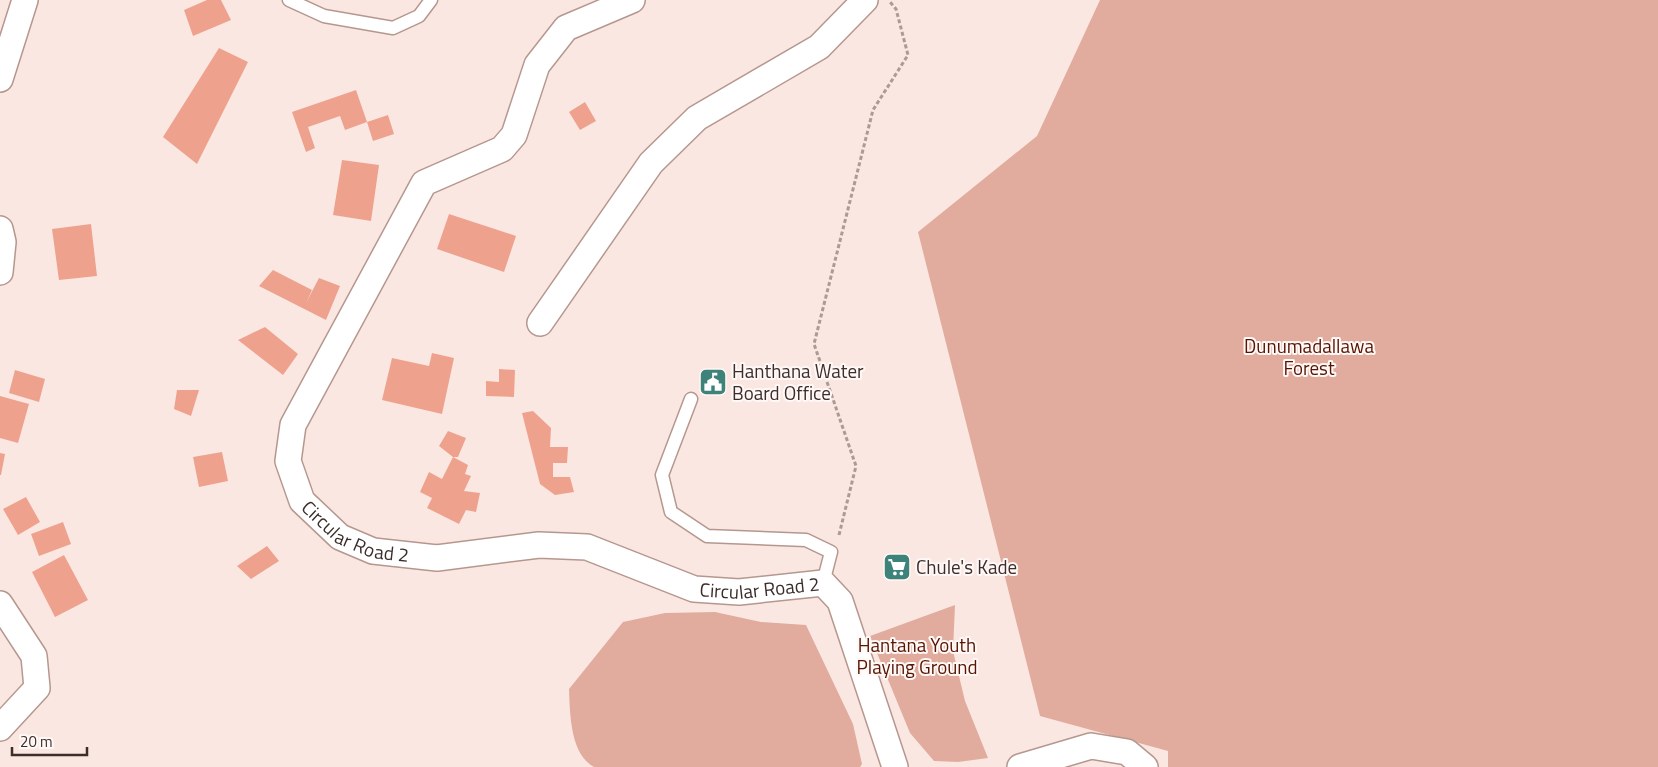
<svg xmlns="http://www.w3.org/2000/svg" width="1658" height="767" viewBox="0 0 1658 767" font-family="'Titillium Web',sans-serif">
<style>
.green{fill:#e1ac9d}
.building{fill:#eea28d}
.lines{fill:none;stroke-linecap:round;stroke-linejoin:round}
.service-casing{stroke:#b5978e;stroke-width:15}
.minor-casing{stroke:#b5978e;stroke-width:28}
.path{stroke:#ab9a96;stroke-width:3;stroke-dasharray:4 2.5;stroke-linecap:butt}
.service{stroke:#fff;stroke-width:12}
.minor{stroke:#fff;stroke-width:25}
.labels{text-anchor:middle;stroke-width:4;stroke-linejoin:round;paint-order:stroke}
.park-label{font-size:19px;fill:#561401;stroke:#fff8f6}
.poi-label{font-size:19px;fill:#3a2d2a;stroke:#fff8f6;text-anchor:start}
.street-label{font-size:19px;fill:#3a2d2a;stroke:#fff8f6}
</style>
<rect width="100%" height="100%" fill="#fbe7e2"/>
<!-- green -->
<path class="green" d="M 1100,0 L 1658,0 L 1658,767 L 1168,767 L 1168,751 L 1040,716 L 918,232 L 1037,136 Z
M 955,605 L 953,651 L 965,701 L 988,758 L 958,762 L 934,761 L 910,733 L 870,636 Z
M 715,612 L 761,622 L 806,625 L 853,724 L 862,764 L 860,767 L 594,767 C 570,754 570,713 569,689 L 623,622 L 665,613 Z"/>
<!-- building -->
<path class="building" d="M 207,0 L 221,0 L 231,20 L 193,36 L 184,10 Z
M 219,48 L 248,62 L 197,164 L 163,137 Z
M 356,90 L 367,122 L 345,130 L 340,116 L 308,127 L 315,148 L 306,152 L 292,112 Z
M 585,102 L 596,121 L 580,130 L 569,112 Z
M 388,115 L 394,134 L 373,141 L 367,122 Z
M 342,160 L 379,165 L 371,221 L 333,215 Z
M 449,214 L 516,236 L 504,272 L 437,249 Z
M 91,224 L 97,276 L 59,280 L 52,229 Z
M 273,270 L 312,290 L 306,303 L 319,278 L 340,286 L 326,320 L 259,286 Z
M 265,327 L 298,354 L 283,375 L 238,340 Z
M 432,353 L 454,358 L 442,414 L 382,400 L 392,358 L 429,366 Z
M 499,369 L 515,370 L 514,397 L 486,396 L 486,381 L 499,382 Z
M 15,370 L 45,379 L 39,402 L 9,393 Z
M 177,390 L 199,390 L 191,416 L 174,409 Z
M 0,396 L 29,404 L 18,443 L 0,438 Z
M 533,411 L 551,428 L 550,447 L 568,447 L 567,463 L 553,463 L 553,477 L 570,477 L 574,492 L 555,495 L 540,484 L 522,413 Z
M 448,431 L 466,438 L 458,457 L 453,457 L 439,446 Z
M 222,452 L 228,481 L 199,487 L 193,457 Z
M 0,453 L 5,454 L 1,475 L 0,475 Z
M 453,457 L 468,465 L 465,474 L 471,476 L 464,491 L 480,493 L 476,512 L 466,510 L 459,524 L 427,508 L 432,498 L 420,492 L 429,472 L 442,479 Z
M 26,497 L 40,522 L 18,535 L 3,509 Z
M 63,522 L 71,544 L 39,556 L 31,534 Z
M 267,546 L 279,561 L 251,579 L 237,566 Z
M 64,555 L 88,600 L 55,617 L 32,572 Z"/>
<g class="lines">
<!-- service casing -->
<g class="service-casing">
<path id="service" d="M 289,0 L 324,16 L 393,28 L 419,16 L 431,0
M 691,399 L 662,475 L 671,512 L 707,536 L 806,540 L 831,552 L 823,583"/>
</g>
<!-- minor casing -->
<g class="minor-casing">
<g id="minor">
<path id="s1" d="M 632,0 L 566,28 L 537,65 L 514,135 L 502,149 L 424,183 L 293,425 L 288,461 L 302,501 L 340,537 L 373,551 L 437,558 L 539,545 L 587,547 L 694,589 L 739,592 L 823,583 L 840,601 L 895,767"/>
<path d="M 0,79 L 25,0"/>
<path d="M 0,229 L 3,242 L 0,272"/>
<path d="M 540,323 L 651,163 L 697,118 L 819,47 L 865,0"/>
<path d="M 0,604 L 34,656 L 37,688 L 0,728"/>
<path d="M 1020,767 L 1091,746 L 1127,752 L 1145,767"/>
</g>
</g>
<!-- path -->
<path class="path" d="M 839,535 L 856,466 L 814,344 L 873,110 L 908,55 L 896,9 L 890,2"/>
<!-- service -->
<use href="#service" class="service"/>
<!-- minor -->
<use href="#minor" class="minor"/>
</g>
<!-- icons -->
<defs>
<g id="civic-square" transform="scale(1.4375)"><rect x="-9" y="-9" width="18" height="18" rx="4" fill="#3d8379" stroke="#fff8f6"/><path d="M-.6-6.5H3V-4.5H.6V-3L4-1V1h2V6H-6V1h2V-1L-.6-3ZM-1.2 2.5V6h2.4V2.5Z" fill="#fff"/></g>
<g id="supermarket-square" transform="scale(1.4375)"><rect x="-9" y="-9" width="18" height="18" rx="4" fill="#3d8379" stroke="#fff8f6"/><path d="M-6-5.5h2.5l.6 2H6L4.5 2H-2.5L-4.4-4H-6ZM-1.5 3.2a1.3 1.3 0 1 0 .1 0ZM3 3.2a1.3 1.3 0 1 0 .1 0Z" fill="#fff"/></g>
</defs>
<g fill-rule="evenodd">
<use href="#civic-square" x="713" y="382"/>
<use href="#supermarket-square" x="897" y="567"/>
</g>
<g class="labels">
<!-- park labels -->
<g class="park-label">
<text x="1309" y="353">Dunumadallawa<tspan x="1309" dy="22">Forest</tspan></text>
<text x="917" y="652">Hantana Youth<tspan x="917" dy="22">Playing Ground</tspan></text>
</g>
<!-- poi labels -->
<g class="poi-label">
<text x="732" y="378">Hanthana Water<tspan x="732" dy="22">Board Office</tspan></text>
<text x="916" y="574">Chule's Kade</text>
</g>
<!-- street labels -->
<g class="street-label">
<text dy="7" stroke="none"><textPath href="#s1" startOffset="714">Circular Road 2</textPath></text>
<text dy="7" stroke="none"><textPath href="#s1" startOffset="1134">Circular Road 2</textPath></text>
</g>
</g>
<!-- scale -->
<path d="M12 747v8h75v-8" fill="none" stroke="#3a2d2a" stroke-width="2.5"/>
<text x="20" y="747" font-size="15" fill="#3a2d2a" stroke="#fff8f6" stroke-width="4" paint-order="stroke">20 m</text>
</svg>
